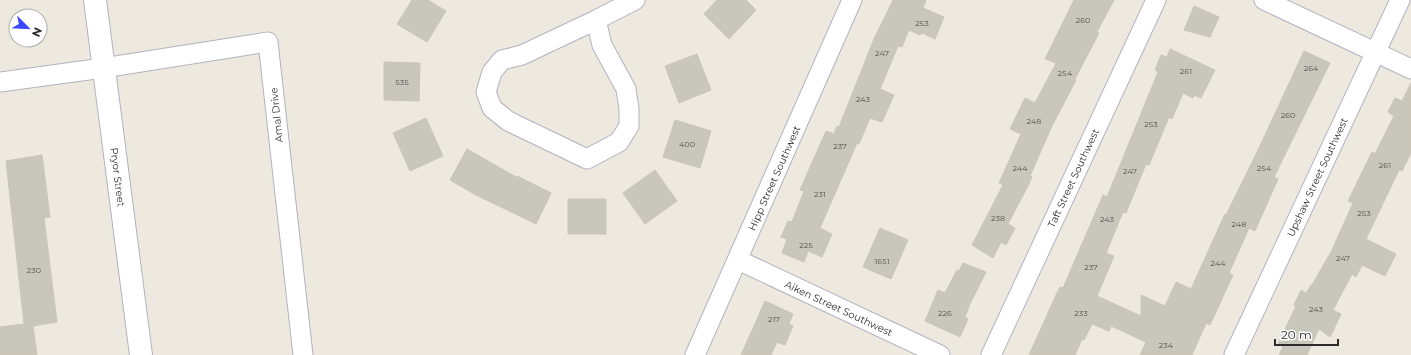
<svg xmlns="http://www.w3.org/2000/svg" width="1411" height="355" viewBox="0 0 1411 355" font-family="Montserrat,sans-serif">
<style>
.building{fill:#c9c7bc;stroke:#cac5b7}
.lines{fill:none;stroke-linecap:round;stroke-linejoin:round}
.minor-casing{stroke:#b2b2c0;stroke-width:21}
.secondary-casing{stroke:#b2b2c0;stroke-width:24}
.minor{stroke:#fff;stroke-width:19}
.secondary{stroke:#fff;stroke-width:22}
.labels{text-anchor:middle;stroke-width:3.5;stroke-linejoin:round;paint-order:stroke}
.number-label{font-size:8px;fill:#535350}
.street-label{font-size:10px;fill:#2c2c2c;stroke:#fff}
</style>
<rect width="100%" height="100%" fill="#eee9de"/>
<!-- building -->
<path class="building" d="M 412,0 L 428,0 L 446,11 L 427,42 L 397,24 Z
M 717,0 L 746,0 L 756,10 L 729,39 L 704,14 Z
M 893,0 L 926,0 L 923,8 L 944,17 L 935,39 L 922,33 L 920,35 L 909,30 L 902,47 L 898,46 L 880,89 L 894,95 L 882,122 L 870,118 L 859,144 L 857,143 L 820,228 L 832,234 L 822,257 L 808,251 L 804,262 L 782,253 L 787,239 L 781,237 L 788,221 L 792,222 L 804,191 L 800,190 L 826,131 L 834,134 L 837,126 L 839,127 L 874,39 Z
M 1074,0 L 1114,0 L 1097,32 L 1099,33 L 1075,79 L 1076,80 L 1051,128 L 1030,176 L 1032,177 L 1028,186 L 1008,224 L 1015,228 L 1006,245 L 1001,242 L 993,258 L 972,245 L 1003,185 L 999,183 L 1021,134 L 1010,129 L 1025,98 L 1035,103 L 1056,63 L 1045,59 Z
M 1194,6 L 1219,17 L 1210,37 L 1184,30 Z
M 1170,49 L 1215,70 L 1201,98 L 1194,95 L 1193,98 L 1183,93 L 1172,119 L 1169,117 L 1149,165 L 1146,164 L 1126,213 L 1123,212 L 1106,253 L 1114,256 L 1097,296 L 1141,316 L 1141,295 L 1165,306 L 1176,282 L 1191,289 L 1225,214 L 1226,215 L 1258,150 L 1304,51 L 1330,63 L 1274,177 L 1278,179 L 1255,231 L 1249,228 L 1229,273 L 1233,275 L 1210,325 L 1206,323 L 1192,355 L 1140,355 L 1146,342 L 1111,326 L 1109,331 L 1092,324 L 1084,340 L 1082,339 L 1075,355 L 1029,355 L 1056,295 L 1060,287 L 1063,288 L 1103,195 L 1107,197 L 1158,72 L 1155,70 L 1161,55 L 1167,57 Z
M 697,54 L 711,90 L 679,103 L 665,66 Z
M 384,62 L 420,63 L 419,101 L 384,100 Z
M 1411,83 L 1411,153 L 1402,171 L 1399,170 L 1366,239 L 1396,254 L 1385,276 L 1362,265 L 1356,277 L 1352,274 L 1333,310 L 1341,314 L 1330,337 L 1319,329 L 1307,355 L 1279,355 L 1283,347 L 1278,344 L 1296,306 L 1294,305 L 1301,290 L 1306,293 L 1311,285 L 1312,285 L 1332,250 L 1353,203 L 1348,201 L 1372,152 L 1375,154 L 1394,116 L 1388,112 L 1395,98 L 1402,101 Z
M 426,118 L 443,156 L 410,171 L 393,133 Z
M 675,120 L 711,131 L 700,168 L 663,157 Z
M 467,149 L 516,177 L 517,176 L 551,193 L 536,224 L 476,195 L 450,180 Z
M 42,155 L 50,217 L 44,218 L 57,322 L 33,326 L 37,355 L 0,355 L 0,327 L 24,324 L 6,161 Z
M 655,170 L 677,201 L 645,224 L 623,193 Z
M 568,199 L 606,199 L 606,234 L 568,234 Z
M 880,228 L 908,240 L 891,279 L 863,267 Z
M 963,263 L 986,272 L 970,304 L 965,317 L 968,319 L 960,337 L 925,321 L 938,290 L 945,293 L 957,270 L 959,271 Z
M 765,301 L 793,314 L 789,324 L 793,326 L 785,345 L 777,342 L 771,355 L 741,355 Z"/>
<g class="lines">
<!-- minor casing -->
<g class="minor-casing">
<path id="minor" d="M 1264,0 L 1411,69
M 596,20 L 602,45 L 626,89 L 629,109 L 629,126 L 619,142 L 587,159 L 508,121 L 492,108 L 486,92 L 492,72 L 502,60 L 522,55 L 596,20 L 635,0
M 0,82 L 103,68 L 268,42 L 303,355
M 738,260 L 940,355
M 695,355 L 852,0
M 991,355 L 1156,0
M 1234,355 L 1400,0"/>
</g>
<!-- secondary casing -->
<g class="secondary-casing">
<path id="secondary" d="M 95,0 L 141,355"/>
</g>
<!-- minor -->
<use href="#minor" class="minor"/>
<!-- secondary -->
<use href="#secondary" class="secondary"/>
</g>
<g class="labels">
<!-- number labels -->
<g class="number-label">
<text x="1083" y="23">260</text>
<text x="922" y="26">253</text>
<text x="882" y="56">247</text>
<text x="1311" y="71">264</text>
<text x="1186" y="74">261</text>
<text x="1065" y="76">254</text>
<text x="402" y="85">535</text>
<text x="863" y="102">243</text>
<text x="1288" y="118">260</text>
<text x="1034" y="124">248</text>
<text x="1151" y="127">253</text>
<text x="687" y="147">400</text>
<text x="840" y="149">237</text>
<text x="1385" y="168">261</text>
<text x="1020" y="171">244</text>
<text x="1264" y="171">254</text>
<text x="1130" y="174">247</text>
<text x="820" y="197">231</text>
<text x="1364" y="216">253</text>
<text x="998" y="221">238</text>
<text x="1107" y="222">243</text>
<text x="1239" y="227">248</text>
<text x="806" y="248">225</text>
<text x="1343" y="261">247</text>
<text x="882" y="264">1651</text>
<text x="1218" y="266">244</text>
<text x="1091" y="270">237</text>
<text x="34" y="273">230</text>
<text x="1316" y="312">243</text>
<text x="945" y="316">226</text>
<text x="1081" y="316">233</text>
<text x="774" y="322">217</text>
<text x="1166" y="348">234</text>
</g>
<!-- street labels -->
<g class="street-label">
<text transform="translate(276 115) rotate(-96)" y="4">Amal Drive</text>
<text transform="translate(118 177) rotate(83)" y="4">Pryor Street</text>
<text transform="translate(1317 177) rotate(-65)" y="4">Upshaw Street Southwest</text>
<text transform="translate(774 178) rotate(-66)" y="4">Hipp Street Southwest</text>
<text transform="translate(1073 178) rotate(-65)" y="4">Taft Street Southwest</text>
<text transform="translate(839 308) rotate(25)" y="4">Aiken Street Southwest</text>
</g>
</g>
<!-- north arrow -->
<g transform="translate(28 28) rotate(114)"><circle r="19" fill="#ffffff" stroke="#ababab"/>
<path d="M0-3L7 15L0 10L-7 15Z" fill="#3a48ff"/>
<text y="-6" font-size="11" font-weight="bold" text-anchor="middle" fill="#2c2c2c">N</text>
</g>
<!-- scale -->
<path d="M1275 339v6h63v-6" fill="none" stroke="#2c2c2c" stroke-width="2"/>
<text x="1281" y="339" font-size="12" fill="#2c2c2c" stroke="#ffffff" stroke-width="3" paint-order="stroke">20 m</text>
</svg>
